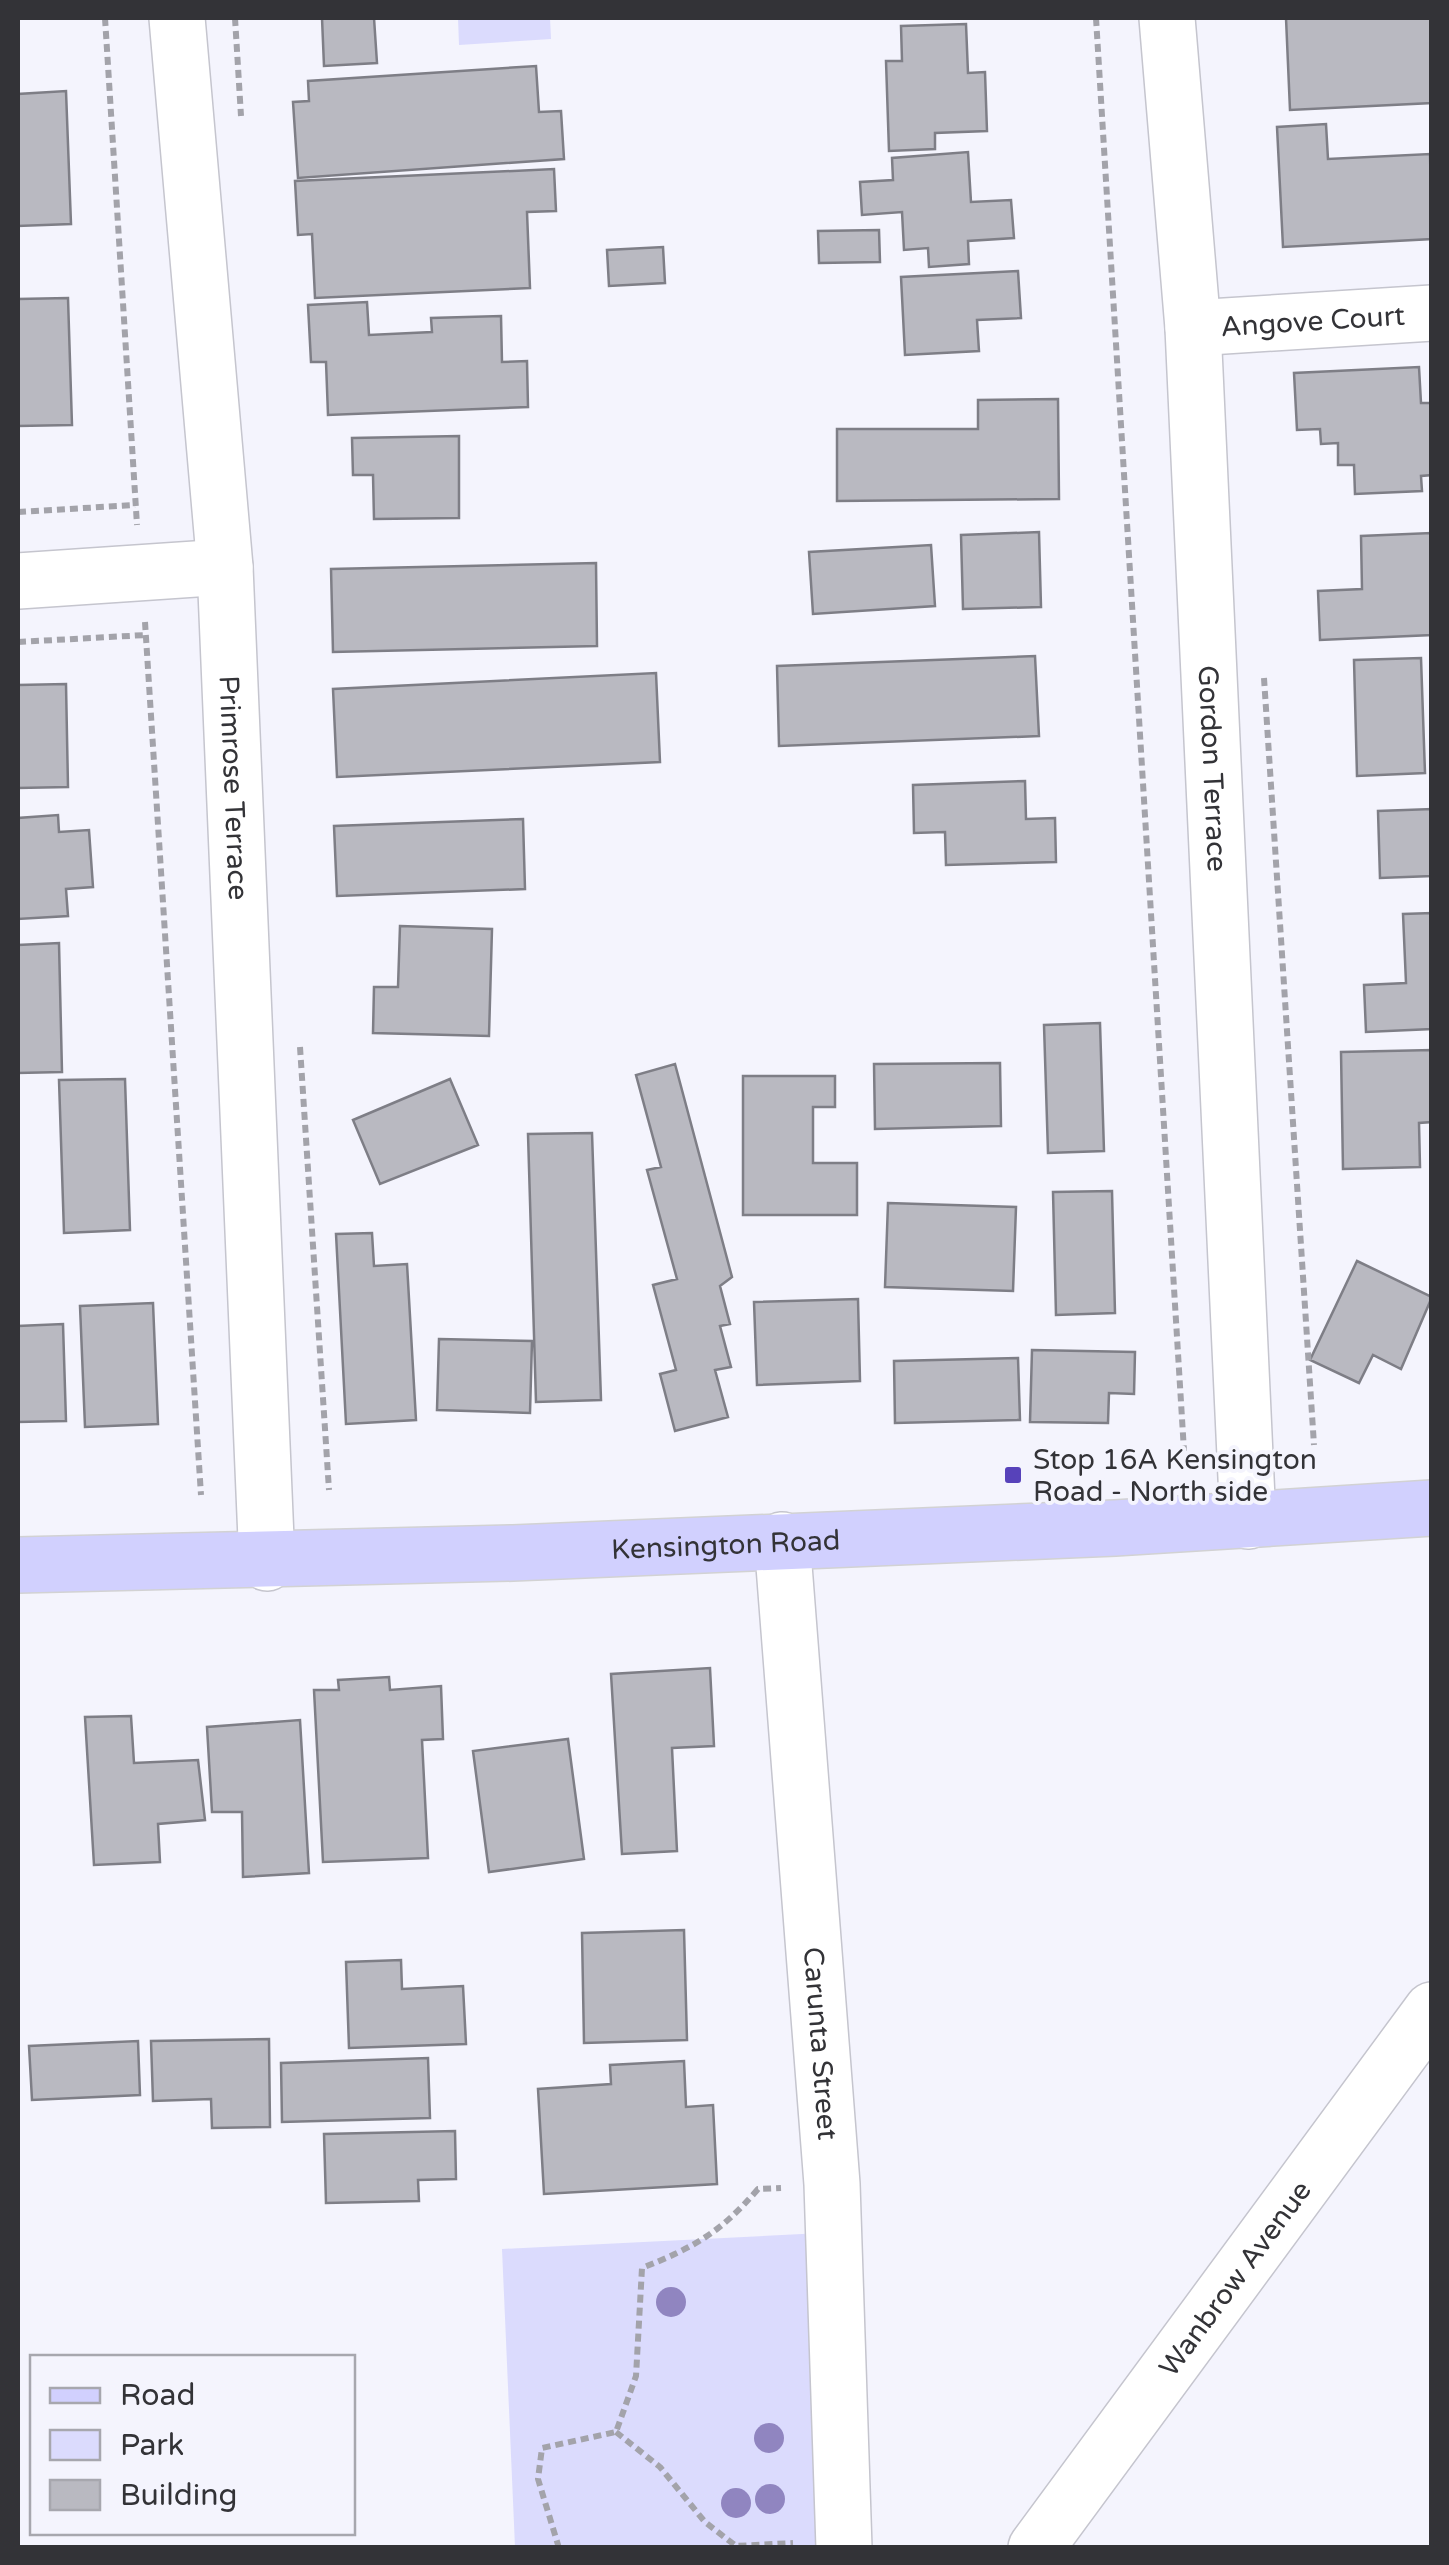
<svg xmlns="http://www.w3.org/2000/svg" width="1449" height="2565" viewBox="0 0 1449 2565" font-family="'Varela Round',sans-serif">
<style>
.green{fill:#dbdbfd}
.building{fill:#b9b9c1;stroke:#7e7e86;stroke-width:2.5}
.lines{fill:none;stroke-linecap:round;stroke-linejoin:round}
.minor-casing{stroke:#c5c5ce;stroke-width:58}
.major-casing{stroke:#d2d2d3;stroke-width:58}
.path{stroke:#a3a3aa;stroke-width:6;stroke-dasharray:8 5;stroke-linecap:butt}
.minor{stroke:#fff;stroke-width:55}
.major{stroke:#d1d0fe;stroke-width:55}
.tree{fill:#9085c0}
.poi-dot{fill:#5742ba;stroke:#f4f4fd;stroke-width:4}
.labels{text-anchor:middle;stroke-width:8;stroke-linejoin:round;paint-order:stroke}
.street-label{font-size:28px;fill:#333337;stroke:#f4f4fd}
.poi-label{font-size:28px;fill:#333337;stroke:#f4f4fd;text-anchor:start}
</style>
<rect width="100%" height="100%" fill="#f4f4fd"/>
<!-- green -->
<path class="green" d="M 458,18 L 550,18 L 551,39 L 459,45 Z
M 822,2233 L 844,2547 L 515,2547 L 502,2249 Z"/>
<!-- building -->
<path class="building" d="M 322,18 L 374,18 L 377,63 L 324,66 Z
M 1286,18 L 1432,18 L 1432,103 L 1290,110 Z
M 966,24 L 968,73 L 985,72 L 987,131 L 935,133 L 935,149 L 889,151 L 886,61 L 902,61 L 901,26 Z
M 536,66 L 539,112 L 561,111 L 564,159 L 298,178 L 293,102 L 309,101 L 308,81 Z
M 66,91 L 71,224 L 18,226 L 18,94 Z
M 1326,124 L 1328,159 L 1430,154 L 1432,239 L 1283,247 L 1277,127 Z
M 968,152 L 971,202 L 1011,200 L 1014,238 L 968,241 L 969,264 L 929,267 L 928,248 L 904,250 L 902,212 L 862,215 L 860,182 L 893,180 L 892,158 Z
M 554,169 L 556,211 L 527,212 L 530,288 L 315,298 L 312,234 L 298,235 L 295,181 Z
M 879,230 L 880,262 L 819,263 L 818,231 Z
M 663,247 L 665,283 L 609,286 L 607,250 Z
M 1018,271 L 1021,318 L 977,320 L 979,351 L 905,355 L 901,277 Z
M 68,298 L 72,425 L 18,426 L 18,299 Z
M 367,302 L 369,335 L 432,332 L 431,318 L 501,316 L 502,362 L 527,361 L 528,407 L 328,415 L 326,362 L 311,362 L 308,305 Z
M 1419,367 L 1421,403 L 1432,403 L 1432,475 L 1421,476 L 1422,491 L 1355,494 L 1354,465 L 1338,465 L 1338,443 L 1321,444 L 1320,429 L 1297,430 L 1294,373 Z
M 1058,399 L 1059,499 L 837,501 L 837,429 L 978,429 L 978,400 Z
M 459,436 L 459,518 L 374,519 L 373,475 L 353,475 L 352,438 Z
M 1039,532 L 1041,607 L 963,609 L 961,535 Z
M 1431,533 L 1432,635 L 1320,640 L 1318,591 L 1362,589 L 1361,536 Z
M 931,545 L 935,606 L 813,614 L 809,552 Z
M 596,563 L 597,646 L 333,652 L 331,569 Z
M 1035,656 L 1039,736 L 779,746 L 777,666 Z
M 1421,658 L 1425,773 L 1357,776 L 1354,660 Z
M 656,673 L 660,762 L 337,777 L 333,689 Z
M 66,684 L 68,787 L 18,788 L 18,685 Z
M 1025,781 L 1026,819 L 1055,818 L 1056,862 L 946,865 L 945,832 L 914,833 L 913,785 Z
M 1432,809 L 1432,876 L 1380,878 L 1378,811 Z
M 58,815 L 59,832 L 89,830 L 93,887 L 66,889 L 68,916 L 18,919 L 18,818 Z
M 523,819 L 525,889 L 337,896 L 334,826 Z
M 1432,913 L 1432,1029 L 1366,1032 L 1364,985 L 1406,983 L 1403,914 Z
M 400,926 L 492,929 L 489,1036 L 373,1033 L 374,987 L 398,987 Z
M 59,943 L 62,1072 L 18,1073 L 18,945 Z
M 1100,1023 L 1104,1151 L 1048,1153 L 1044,1025 Z
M 1432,1050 L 1432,1122 L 1419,1123 L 1420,1167 L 1343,1169 L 1341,1052 Z
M 1000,1063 L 1001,1126 L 875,1129 L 874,1064 Z
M 675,1064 L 732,1277 L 720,1286 L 730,1324 L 720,1326 L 731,1367 L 715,1370 L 728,1417 L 675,1431 L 660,1374 L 676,1370 L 653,1285 L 677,1279 L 647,1170 L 661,1167 L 636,1075 Z
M 743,1076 L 835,1076 L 835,1107 L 813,1107 L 813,1163 L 857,1163 L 857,1215 L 743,1215 Z
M 125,1079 L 130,1230 L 64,1233 L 59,1080 Z
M 450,1079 L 478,1145 L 380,1184 L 353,1120 Z
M 592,1133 L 601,1400 L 536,1402 L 528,1134 Z
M 1112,1191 L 1115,1313 L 1056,1315 L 1053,1192 Z
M 888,1203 L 1016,1207 L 1013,1291 L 885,1287 Z
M 372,1233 L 374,1266 L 407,1264 L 416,1420 L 346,1424 L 336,1234 Z
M 1357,1261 L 1432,1297 L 1401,1369 L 1373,1355 L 1359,1383 L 1310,1360 Z
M 858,1299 L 860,1381 L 757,1385 L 754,1302 Z
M 153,1303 L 158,1424 L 85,1427 L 80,1306 Z
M 63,1324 L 66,1421 L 18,1422 L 18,1326 Z
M 439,1339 L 532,1341 L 530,1413 L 437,1410 Z
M 1032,1350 L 1135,1352 L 1134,1394 L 1109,1393 L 1108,1423 L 1030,1422 Z
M 1018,1358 L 1020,1420 L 895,1423 L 894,1361 Z
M 710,1668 L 714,1746 L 672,1748 L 677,1851 L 622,1854 L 611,1674 Z
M 389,1677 L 390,1690 L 441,1686 L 443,1739 L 422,1740 L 428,1858 L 323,1862 L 314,1690 L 339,1690 L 338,1680 Z
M 131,1716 L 134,1763 L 198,1760 L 205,1820 L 158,1824 L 160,1862 L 94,1865 L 85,1717 Z
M 300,1720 L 309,1873 L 243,1877 L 242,1812 L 212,1812 L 207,1727 Z
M 568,1739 L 584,1859 L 489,1872 L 473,1751 Z
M 684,1930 L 687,2040 L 584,2043 L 582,1933 Z
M 401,1960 L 402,1989 L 463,1986 L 466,2044 L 349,2048 L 346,1962 Z
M 269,2039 L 270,2127 L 212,2128 L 211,2099 L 153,2101 L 151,2041 Z
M 138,2041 L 140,2095 L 32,2100 L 29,2046 Z
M 428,2058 L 430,2118 L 282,2122 L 281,2063 Z
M 684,2061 L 686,2107 L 713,2105 L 717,2184 L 544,2194 L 538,2089 L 611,2084 L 610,2065 Z
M 455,2131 L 456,2179 L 418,2180 L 419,2201 L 326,2203 L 324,2134 Z"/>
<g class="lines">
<!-- minor casing -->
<g class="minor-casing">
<g id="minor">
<path id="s1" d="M 177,18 L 225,567 L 267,1563"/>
<path id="s2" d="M 1167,18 L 1193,328 L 1248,1521"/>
<path id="s3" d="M 1193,328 L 1432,313"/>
<path d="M 18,581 L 225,567"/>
<path id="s4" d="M 782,1540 L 832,2184 L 844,2548"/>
<path id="s5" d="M 1036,2548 L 1432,2010"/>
</g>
</g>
<!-- major casing -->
<g class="major-casing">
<g id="major">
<path id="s6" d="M 18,1565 L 513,1553 L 1115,1528 L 1432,1508"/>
</g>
</g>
<!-- path -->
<path class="path" d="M 105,18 L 137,525
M 235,18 L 241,116
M 1096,18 L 1184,1451
M 18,512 L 135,505
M 145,622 L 201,1495
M 18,642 L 146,635
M 1264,678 L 1314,1445
M 300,1047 L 329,1490
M 616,2432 L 660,2467 L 705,2522 L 736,2546 L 793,2543
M 559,2548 L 538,2479 L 542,2448 L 616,2432 L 636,2376 L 642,2268 C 695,2247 721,2232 758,2189 L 781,2188"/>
<!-- minor -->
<use href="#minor" class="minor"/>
<!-- major -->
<use href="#major" class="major"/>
</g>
<!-- trees -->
<g class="tree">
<circle cx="671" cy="2302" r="15"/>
<circle cx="769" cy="2438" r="15"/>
<circle cx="770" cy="2499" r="15"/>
<circle cx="736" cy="2503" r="15"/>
</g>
<!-- markers -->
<rect class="poi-dot" x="1003" y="1465" width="20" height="20" rx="5"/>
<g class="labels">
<!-- street labels -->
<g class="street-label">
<text dy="10" stroke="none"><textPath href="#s3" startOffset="120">Angove Court</textPath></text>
<text dy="10" stroke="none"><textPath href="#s2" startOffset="752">Gordon Terrace</textPath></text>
<text dy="10" stroke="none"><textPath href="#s1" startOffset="772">Primrose Terrace</textPath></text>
<text dy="10" stroke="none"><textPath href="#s6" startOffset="708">Kensington Road</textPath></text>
<text dy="10" stroke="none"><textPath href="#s4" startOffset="505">Carunta Street</textPath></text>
<text dy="10" stroke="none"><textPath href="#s5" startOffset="335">Wanbrow Avenue</textPath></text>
</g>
<!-- poi labels -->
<g class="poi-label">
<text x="1033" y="1469">Stop 16A Kensington<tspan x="1033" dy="32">Road - North side</tspan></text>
</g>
</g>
<!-- border -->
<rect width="1449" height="2565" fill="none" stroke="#333337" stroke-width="40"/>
<!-- legend -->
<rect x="30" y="2355" width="325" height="180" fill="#f4f4fd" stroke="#a7a7ae" stroke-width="2.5"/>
<rect x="50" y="2388" width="50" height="15" fill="#d1d0fe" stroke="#a7a7ae" stroke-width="2.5"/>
<text x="120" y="2405" font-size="30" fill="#333337">Road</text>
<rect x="50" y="2430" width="50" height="30" fill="#dbdbfd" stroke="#a7a7ae" stroke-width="2.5"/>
<text x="120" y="2455" font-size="30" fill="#333337">Park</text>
<rect x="50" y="2480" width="50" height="30" fill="#b9b9c1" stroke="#a7a7ae" stroke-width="2.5"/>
<text x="120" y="2505" font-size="30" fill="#333337">Building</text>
</svg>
